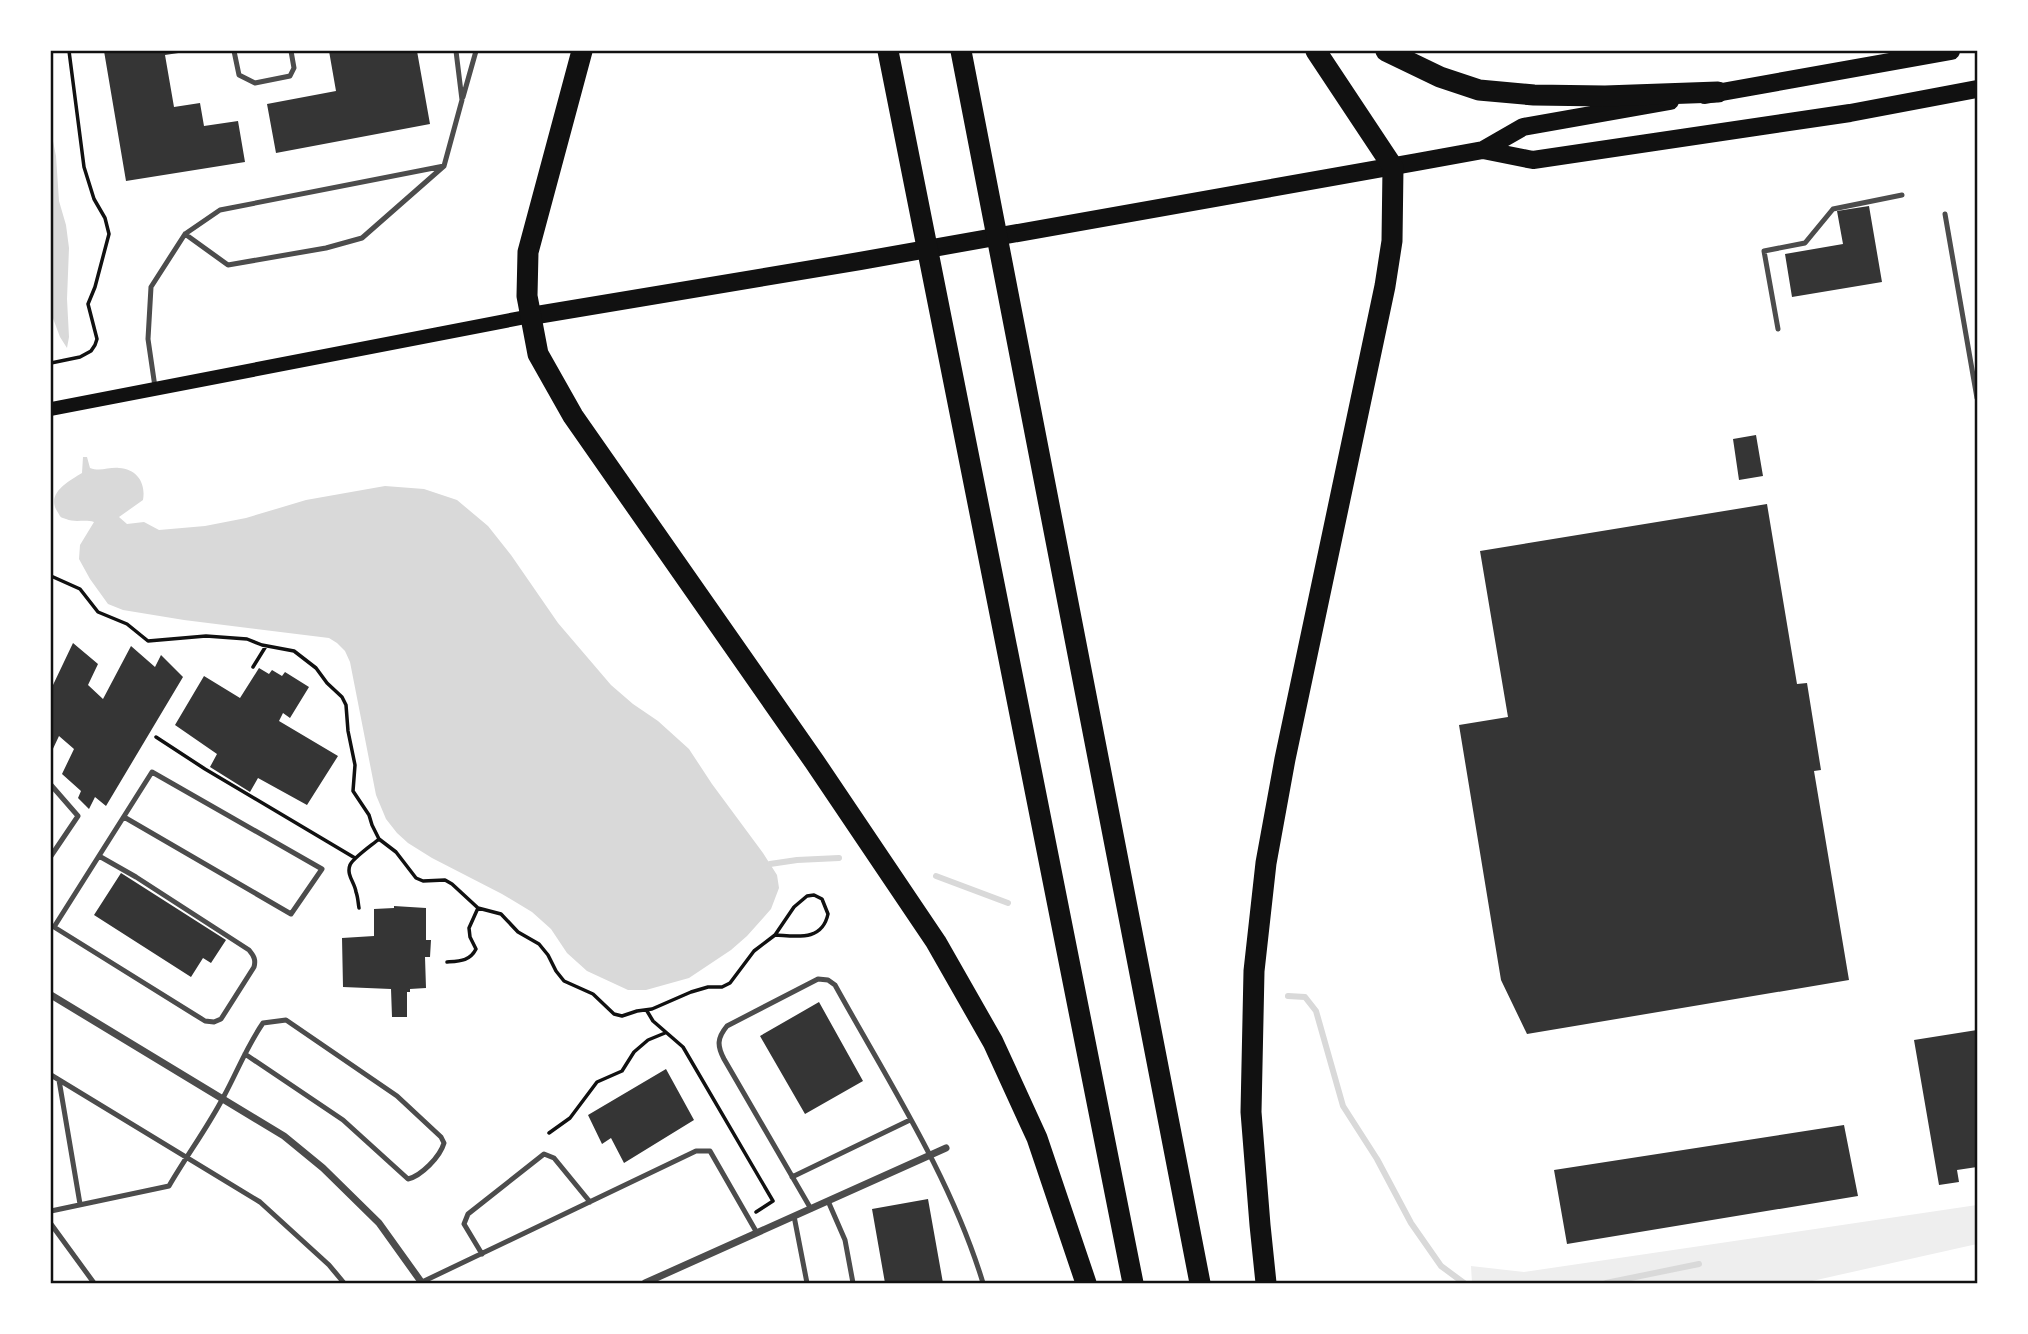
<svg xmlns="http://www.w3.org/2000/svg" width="2028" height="1334" viewBox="0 0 2028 1334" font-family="Manrope,sans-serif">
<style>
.green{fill:#eee}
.water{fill:#d9d9d9}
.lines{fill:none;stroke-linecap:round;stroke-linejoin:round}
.stream{stroke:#d9d9d9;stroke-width:6}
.building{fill:#353535}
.path{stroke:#111;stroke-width:3.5}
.service{stroke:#4c4c4c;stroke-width:5}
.minor{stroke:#4c4c4c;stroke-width:7}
.secondary{stroke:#111;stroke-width:14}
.primary{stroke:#111;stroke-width:18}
.motorway{stroke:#111;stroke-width:21}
.neatline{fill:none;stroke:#111;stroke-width:2.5}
</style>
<rect width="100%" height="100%" fill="#fff"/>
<!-- green -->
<path class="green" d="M 1977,1205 L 1977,1244 L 1803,1283 L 1472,1283 L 1471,1266 L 1524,1272 Z"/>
<!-- water -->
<path class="water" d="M 51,131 L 56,156 L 59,201 L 66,225 L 69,248 L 67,299 L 69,337 L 67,348 L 60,337 L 51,313 Z
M 83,457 L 87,457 L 90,468 C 100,472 109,467 119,468 C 137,469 146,483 143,500 L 119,517 L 127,524 L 144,522 L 159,530 L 205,526 L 246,518 L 306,500 L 385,486 L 424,489 L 457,500 L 488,526 L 511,555 L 558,623 L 611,685 L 633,704 L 658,721 L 689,749 L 712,784 L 763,853 L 777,875 L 779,888 L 771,909 L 747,936 L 731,950 L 689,978 L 646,990 L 628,990 L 587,971 L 567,953 L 551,929 L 532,912 L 502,894 L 432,858 L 408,843 L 397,833 L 386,819 L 376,795 L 350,662 L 345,651 L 337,643 L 329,638 L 184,620 L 123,610 L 108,604 L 90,579 L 79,559 L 80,545 L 94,522 C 85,519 75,523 66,519 C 59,517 61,517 57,511 C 46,493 69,481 82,473 Z"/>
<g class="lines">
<!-- stream -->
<path class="stream" d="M 770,864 L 797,860 L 839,858
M 936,876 L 1008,903
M 1288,996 L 1305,997 L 1316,1011 L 1343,1106 L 1377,1159 L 1411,1223 L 1441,1266 L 1464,1283
M 1606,1283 L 1699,1264"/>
</g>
<!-- building -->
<path class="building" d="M 104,51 L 185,51 L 185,52 L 165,55 L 174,107 L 200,103 L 204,126 L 238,121 L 245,162 L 126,181 Z
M 329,51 L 417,51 L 430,124 L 276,153 L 267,104 L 336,91 Z
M 1869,206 L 1882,282 L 1792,297 L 1785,254 L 1843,244 L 1837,211 Z
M 1756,435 L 1763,476 L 1739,480 L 1733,439 Z
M 1767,504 L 1797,684 L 1807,683 L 1821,770 L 1814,771 L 1849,980 L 1527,1034 L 1501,980 L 1459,725 L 1508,717 L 1480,551 Z
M 73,643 L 98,664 L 88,685 L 103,699 L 131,646 L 155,667 L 161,655 L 183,677 L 106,806 L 95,797 L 89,809 L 78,798 L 81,791 L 62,774 L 74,749 L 59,736 L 51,753 L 51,683 L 53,685 Z
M 259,668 L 269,674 L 272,670 L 282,676 L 285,672 L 309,687 L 290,718 L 283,713 L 279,721 L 338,756 L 307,805 L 258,778 L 250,792 L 210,767 L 217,754 L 175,725 L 204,676 L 240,698 Z
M 121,873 L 226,940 L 211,963 L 203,958 L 191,977 L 94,915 Z
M 394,906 L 426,908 L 426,940 L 431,940 L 430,957 L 425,957 L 426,988 L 410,989 L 410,992 L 407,992 L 407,1017 L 392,1017 L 391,989 L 343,987 L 342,938 L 374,936 L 374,909 L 394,908 Z
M 819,1002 L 863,1081 L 805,1114 L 760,1036 Z
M 1977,1030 L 1977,1167 L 1957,1170 L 1959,1182 L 1939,1185 L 1914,1040 Z
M 666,1069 L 694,1120 L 624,1163 L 611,1138 L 602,1144 L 588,1115 Z
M 1844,1125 L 1858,1196 L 1567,1244 L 1554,1170 Z
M 928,1199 L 943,1283 L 885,1283 L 872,1209 Z"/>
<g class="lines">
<!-- path -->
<path class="path" d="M 51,363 L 80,357 L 91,351 L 95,345 L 97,339 L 88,304 L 95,287 L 109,234 L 105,218 L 94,199 L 84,167 L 69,51
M 51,576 L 80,589 L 98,612 L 127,624 L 148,641 L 206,636 L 247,639 L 262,645 L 294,651 L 316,668 L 327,683 L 342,697 L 346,705 L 348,731 L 355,765 L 353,791 L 369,815 L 372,825 L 379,839 L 396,852 L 416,878 L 423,881 L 445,880 L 452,884 L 478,908 L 501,914 L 518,932 L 539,944 L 548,955 L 556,971 L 564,981 L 593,994 L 614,1014 L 622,1016 L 637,1011 L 652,1009 L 691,992 L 708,987 L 722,987 L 730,983 L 754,951 L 775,935 L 794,907 L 807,896 L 814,895 L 822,899 L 828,914 C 822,942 796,936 775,935
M 253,667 L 266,646
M 156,737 L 205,769 L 355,858
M 359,908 C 358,903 358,897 356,892 C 355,883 346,875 350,865 C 353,858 372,845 379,839
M 447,962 C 460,961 470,961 476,949 L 470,937 L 469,928 L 478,908
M 647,1011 L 653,1021 L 683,1047 L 773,1201 L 756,1212
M 549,1133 L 570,1118 L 597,1082 L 622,1071 L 634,1052 L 648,1040 L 665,1033"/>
<!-- service -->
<path class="service" d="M 234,51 L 239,75 L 255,83 L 290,76 L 294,68 L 291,51
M 463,97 L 476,51
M 1945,214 L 1977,398
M 185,234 L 220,210 L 444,166
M 1778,329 L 1764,251 L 1805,243 L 1833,209 L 1902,195
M 155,387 L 148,339 L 151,287 L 185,234 L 228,265 L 326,248 L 362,238 L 444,166 L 462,100 L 456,51
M 51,785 L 78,816 L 51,856
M 99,856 L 136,877 L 249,950 C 254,956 256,960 254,967 L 221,1019 L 214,1022 L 205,1021 L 54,927 L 152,772 L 322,869 L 291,914 L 124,817
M 51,1075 L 260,1202 L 329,1265 L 344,1283
M 59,1080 L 80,1204
M 792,1177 L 910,1120
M 828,1201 L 845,1240 L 853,1283
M 811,1209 L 724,1059 C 717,1046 717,1038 727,1026 L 818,979 L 828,980 L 835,985 C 888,1081 951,1177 983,1283
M 51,1211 L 169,1186 C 187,1155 208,1127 224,1096 C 237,1072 247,1046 263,1023 L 286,1020 L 397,1096 L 441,1137 L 444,1143 C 440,1157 421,1176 408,1179 L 343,1120 L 245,1054
M 794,1216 L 807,1283
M 51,1224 L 94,1283
M 482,1254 L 464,1224 L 468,1214 L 544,1154 L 554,1158 L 590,1202
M 420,1283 L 696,1151 L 710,1151 L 757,1233"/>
<!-- minor -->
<path class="minor" d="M 51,995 L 284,1136 L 323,1168 L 379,1223 L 422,1283
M 645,1283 L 946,1148"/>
<!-- secondary -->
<path class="secondary" d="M 51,409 L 531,316"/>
<!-- primary -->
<path class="primary" d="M 1705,95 L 1951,51
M 1483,150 L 1533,160 L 1850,113 L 1977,89
M 531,316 L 860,261 L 1417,162 L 1483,150 L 1523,127 L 1670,101"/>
<!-- motorway -->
<path class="motorway" d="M 582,51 L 528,252 L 527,296 L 538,354 L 573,416 L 814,761 L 936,942 L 993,1042 L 1037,1138 L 1086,1283
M 888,51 C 967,462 1055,872 1133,1283
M 961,51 L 1200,1283
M 1386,51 L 1440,77 L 1479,90 L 1534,95 L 1605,96 L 1718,92
M 1266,1283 L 1260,1225 L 1251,1112 L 1254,971 L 1266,863 L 1285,759 L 1385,286 L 1392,241 L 1393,167 L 1316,51"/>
</g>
<!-- border -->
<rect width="2028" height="1334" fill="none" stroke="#ffffff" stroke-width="105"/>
<rect x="52" y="52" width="1924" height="1230" class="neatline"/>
</svg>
